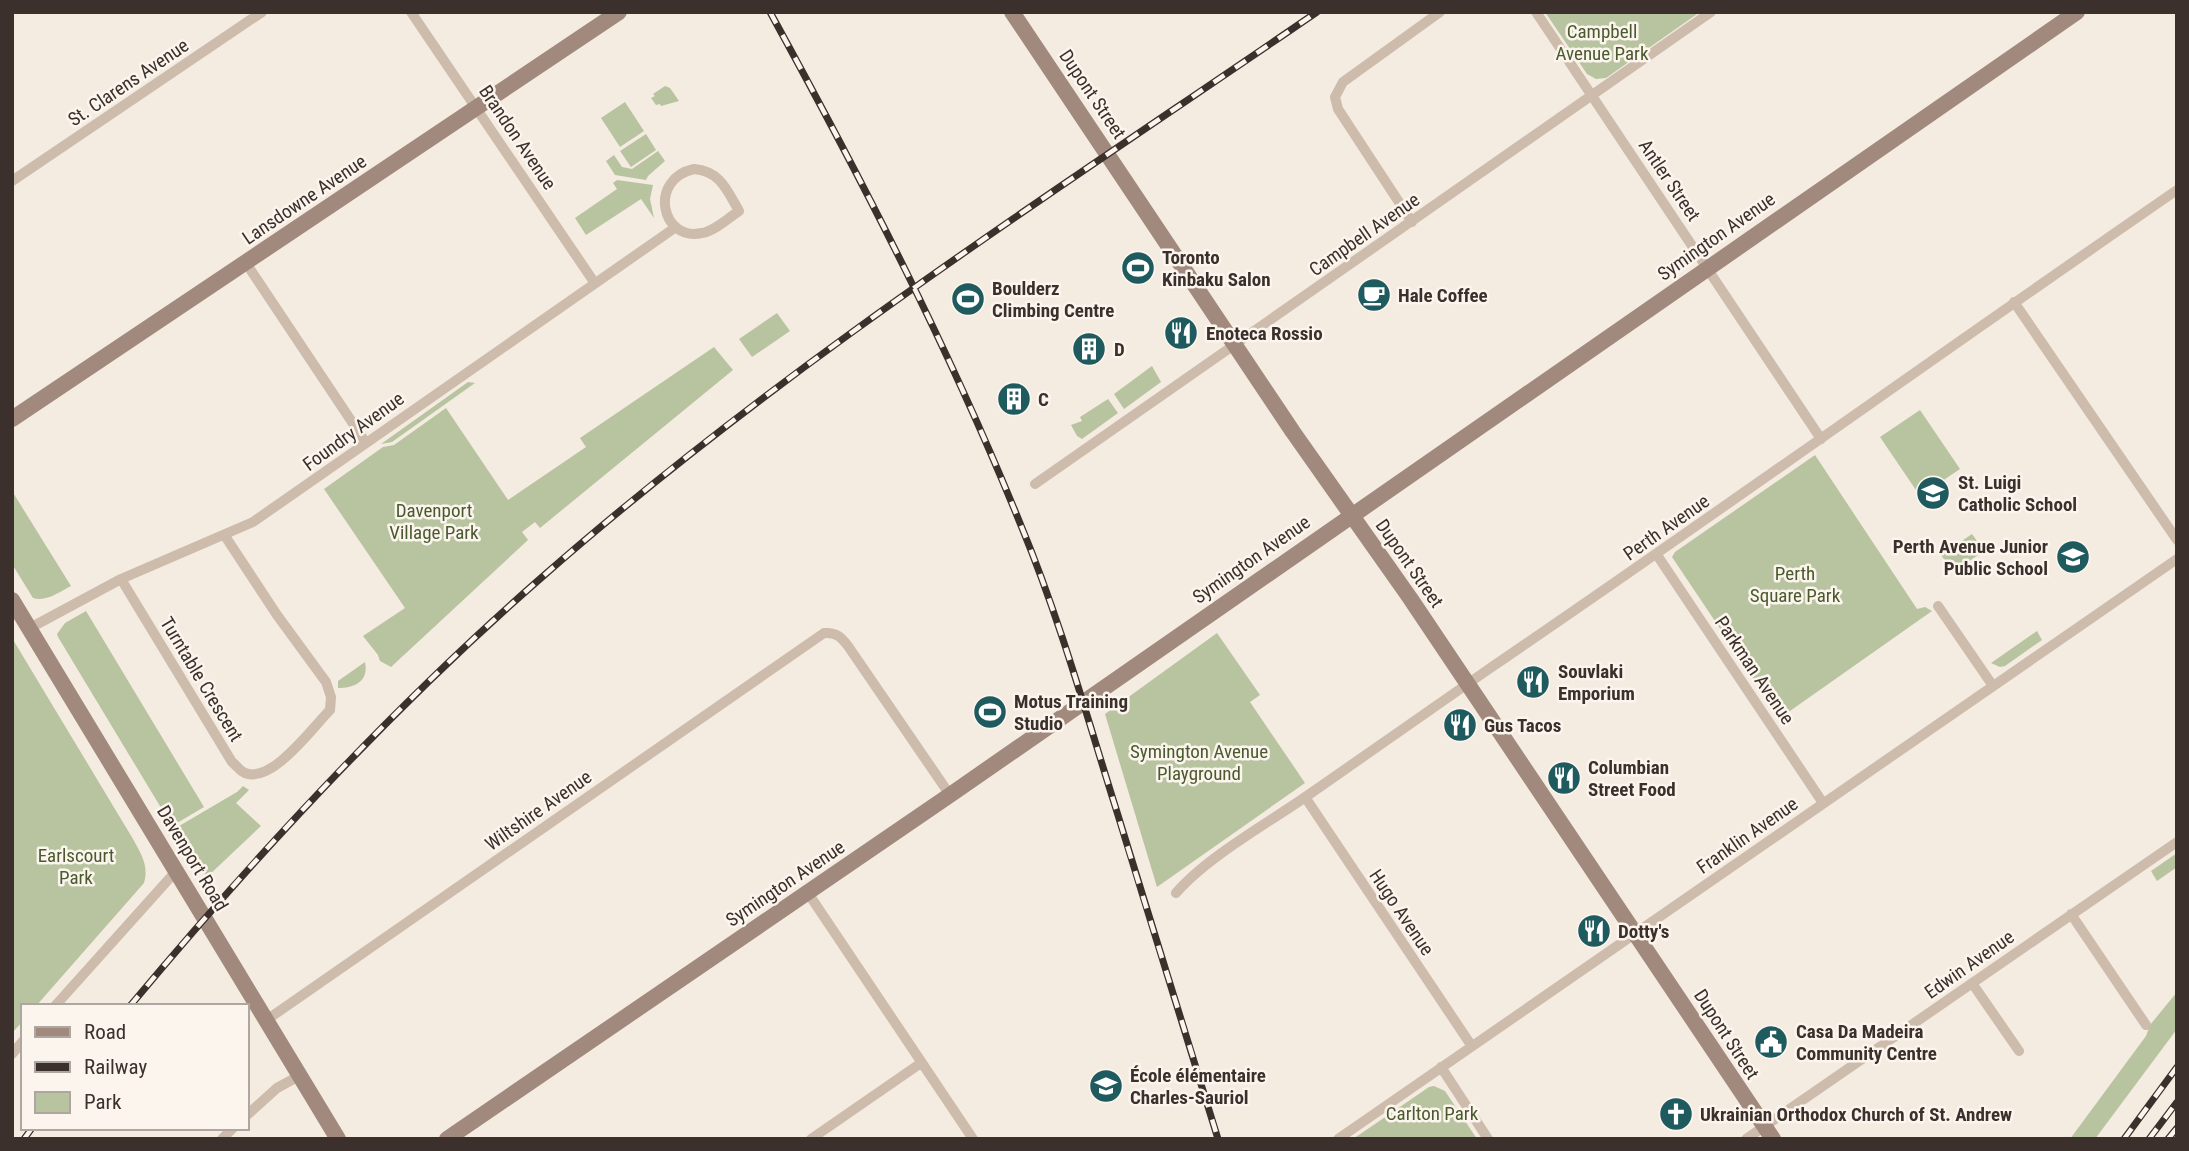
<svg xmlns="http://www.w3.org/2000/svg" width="2189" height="1151" viewBox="0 0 2189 1151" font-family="'Roboto Condensed',sans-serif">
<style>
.green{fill:#b8c4a0}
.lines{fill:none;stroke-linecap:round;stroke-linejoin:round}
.street{stroke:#cdbbac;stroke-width:10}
.secondary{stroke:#a18a7d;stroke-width:16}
.rail-casing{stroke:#3b302b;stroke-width:7}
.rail{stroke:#fbf5ee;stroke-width:4.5;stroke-dasharray:13;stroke-linecap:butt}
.labels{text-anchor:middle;stroke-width:5;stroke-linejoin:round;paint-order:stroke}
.park-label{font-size:19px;fill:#4a5a2e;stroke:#fbf5ee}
.street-label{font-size:19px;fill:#3b302b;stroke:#fbf5ee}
.poi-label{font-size:19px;font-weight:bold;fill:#3b302b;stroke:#fbf5ee;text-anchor:start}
</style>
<rect width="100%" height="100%" fill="#f4ebe1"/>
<!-- green -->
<path class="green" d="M 1545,12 L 1700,12 L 1606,78 L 1596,79 L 1587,74 Z
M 665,86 L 670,88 L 679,101 L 661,106 L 660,104 L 656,105 L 651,98 L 655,96 L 653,94 Z
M 625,102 L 644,131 L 620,147 L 601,118 Z
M 646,134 L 656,150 L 631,167 L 620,151 Z
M 658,151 L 665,161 L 648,176 L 646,180 L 615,175 L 606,161 L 614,155 L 622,167 L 632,169 Z
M 617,180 L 653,185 L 650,199 L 654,218 L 641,199 L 586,235 L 575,218 L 617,189 L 613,183 Z
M 777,313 L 790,331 L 752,357 L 739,339 Z
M 714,347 L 733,370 L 540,528 L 535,522 L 522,532 L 528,540 L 391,667 L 380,661 L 378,655 L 363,636 L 405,608 L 324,489 L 383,447 L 394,445 L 446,408 L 508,500 L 586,447 L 580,438 Z
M 1152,366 L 1161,382 L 1124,409 L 1114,394 Z
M 468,382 L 475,383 L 392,442 L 381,444 Z
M 1108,399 L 1118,413 L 1082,439 L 1077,436 L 1071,425 L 1082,421 L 1080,417 Z
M 1920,410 L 1960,469 L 1920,496 L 1880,437 Z
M 1815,455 L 1917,609 L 1925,607 L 1932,611 L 1780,718 L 1672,557 L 1675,552 Z
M 12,491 L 71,586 C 59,592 47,602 33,598 L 12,564 Z
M 1972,534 L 1984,551 L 1953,572 L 1941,555 Z
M 86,611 L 204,807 L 172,826 L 58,637 L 57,634 L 65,623 Z
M 2037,631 L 2042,640 L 2005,666 L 2000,667 L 1991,663 Z
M 1217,633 L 1260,695 L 1250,702 L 1305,783 L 1157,887 L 1105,714 Z
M 12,638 L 133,839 C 141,854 149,865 144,883 L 36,1006 L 23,1006 L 23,1021 L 12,1033 Z
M 365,662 C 369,681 355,688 338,688 L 338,681 Z
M 243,786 L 249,790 L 236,803 L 261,826 L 207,877 L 184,840 L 179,838 L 174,829 L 237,792 Z
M 2177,853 L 2177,867 L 2157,881 L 2151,871 Z
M 2177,992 L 2177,1029 L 2095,1139 L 2070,1139 L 2146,1036 L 2150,1025 Z
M 1434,1086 L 1445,1091 L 1477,1139 L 1353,1139 L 1429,1087 Z"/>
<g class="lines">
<!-- street -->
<path class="street" d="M 411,12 L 594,282
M 1536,12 L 1821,439
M 694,169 C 720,171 727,190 739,211 C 728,218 715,231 702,233 C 661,242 648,179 694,169 Z
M 12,181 L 262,12
M 1412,222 L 1338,109 L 1335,97 L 1343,82 L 1440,12
M 246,263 L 366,443
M 2014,302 L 2177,540
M 1035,484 L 1711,12
M 1657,555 L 1823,803
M 121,579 L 232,762 C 236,765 240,771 245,773 C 272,784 313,727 330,710 L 331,697 L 326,682 L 277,615 L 225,536
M 1938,606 L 1993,686
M 30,628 L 121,579 L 253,522 L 676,227
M 1305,797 L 1471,1045
M 808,893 L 973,1139
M 1176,893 C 1206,858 1266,824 1304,798 C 1365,756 1425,713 1486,671 C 1718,513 1946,349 2177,190
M 2071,914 L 2146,1025
M 1972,983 L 2019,1051
M 55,1006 L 177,870
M 265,1021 L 824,633 C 836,632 841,637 848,646 L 950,795
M 12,1054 L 23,1041
M 1441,1067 L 1488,1139
M 247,1115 L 277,1088 L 299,1076
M 222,1139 L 233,1128
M 811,1139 L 921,1063
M 1338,1139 L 2177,559
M 1746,1139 L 2177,842"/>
<!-- secondary -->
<path class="secondary" d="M 1012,12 L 1293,432 L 1410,598 L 1773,1139
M 12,419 L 619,12
M 12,600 L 338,1139
M 447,1139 L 950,795 L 2077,12"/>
<!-- rail casing -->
<g class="rail-casing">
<path id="rail" d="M 770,12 C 862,180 950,350 1022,528 C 1060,620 1087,717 1117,812 C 1150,921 1185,1030 1218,1139
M 130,1006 C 257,854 392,708 541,578 C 782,366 1053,193 1317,12
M 24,1139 L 32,1128
M 2124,1139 L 2177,1067
M 2149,1139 L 2177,1102
M 2168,1139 L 2177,1128"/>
</g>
<!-- rail -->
<use href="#rail" class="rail"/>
</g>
<!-- icons -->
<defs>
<g id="stadium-disc" transform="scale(1.75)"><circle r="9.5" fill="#1f5a5e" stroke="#fbf5ee"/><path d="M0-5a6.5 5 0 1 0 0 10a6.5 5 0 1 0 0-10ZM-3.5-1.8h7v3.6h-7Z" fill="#fff"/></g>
<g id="cafe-disc" transform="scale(1.75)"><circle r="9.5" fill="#1f5a5e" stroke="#fbf5ee"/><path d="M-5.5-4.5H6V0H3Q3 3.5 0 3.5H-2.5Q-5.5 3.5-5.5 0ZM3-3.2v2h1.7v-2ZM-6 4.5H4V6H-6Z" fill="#fff"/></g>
<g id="restaurant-disc" transform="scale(1.75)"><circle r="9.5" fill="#1f5a5e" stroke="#fbf5ee"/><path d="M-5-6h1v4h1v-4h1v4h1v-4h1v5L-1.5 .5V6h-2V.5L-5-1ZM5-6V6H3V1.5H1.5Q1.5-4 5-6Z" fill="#fff"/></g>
<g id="building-disc" transform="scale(1.75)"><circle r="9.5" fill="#1f5a5e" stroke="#fbf5ee"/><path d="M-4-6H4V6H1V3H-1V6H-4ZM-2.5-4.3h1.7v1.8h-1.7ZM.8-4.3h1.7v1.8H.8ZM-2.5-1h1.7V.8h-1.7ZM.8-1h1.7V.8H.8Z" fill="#fff"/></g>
<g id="school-disc" transform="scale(1.75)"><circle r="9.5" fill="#1f5a5e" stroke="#fbf5ee"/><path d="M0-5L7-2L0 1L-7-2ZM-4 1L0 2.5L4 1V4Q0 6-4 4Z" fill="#fff"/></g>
<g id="civic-disc" transform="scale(1.75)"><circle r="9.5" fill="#1f5a5e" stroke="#fbf5ee"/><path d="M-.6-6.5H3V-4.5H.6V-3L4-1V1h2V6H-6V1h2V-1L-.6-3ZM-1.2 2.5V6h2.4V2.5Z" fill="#fff"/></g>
<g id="church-disc" transform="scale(1.75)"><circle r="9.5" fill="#1f5a5e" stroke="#fbf5ee"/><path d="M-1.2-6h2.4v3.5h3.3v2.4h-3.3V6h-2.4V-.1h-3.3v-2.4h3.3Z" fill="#fff"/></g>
</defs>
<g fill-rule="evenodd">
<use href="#stadium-disc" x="1138" y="268"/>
<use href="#cafe-disc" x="1374" y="295"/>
<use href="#stadium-disc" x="968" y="299"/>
<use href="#restaurant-disc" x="1181" y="333"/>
<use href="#building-disc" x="1089" y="349"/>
<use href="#building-disc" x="1014" y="399"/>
<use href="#school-disc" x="1933" y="493"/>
<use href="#school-disc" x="2073" y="557"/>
<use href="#restaurant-disc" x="1533" y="682"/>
<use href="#stadium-disc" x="990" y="712"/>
<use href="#restaurant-disc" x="1460" y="725"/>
<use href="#restaurant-disc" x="1564" y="778"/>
<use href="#restaurant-disc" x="1594" y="931"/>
<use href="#civic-disc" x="1771" y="1042"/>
<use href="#school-disc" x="1106" y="1086"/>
<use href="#church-disc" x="1676" y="1114"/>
</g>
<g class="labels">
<!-- park labels -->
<g class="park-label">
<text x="1602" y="38">Campbell<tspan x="1602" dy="22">Avenue Park</tspan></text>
<text x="434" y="517">Davenport<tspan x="434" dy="22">Village Park</tspan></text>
<text x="1795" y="580">Perth<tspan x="1795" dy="22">Square Park</tspan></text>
<text x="1199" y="758">Symington Avenue<tspan x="1199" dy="22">Playground</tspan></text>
<text x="76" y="862">Earlscourt<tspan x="76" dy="22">Park</tspan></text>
<text x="1432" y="1120">Carlton Park</text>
</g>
<!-- street labels -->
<g class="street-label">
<text transform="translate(128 82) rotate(-34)" y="7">St. Clarens Avenue</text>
<text transform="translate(1093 94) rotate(56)" y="7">Dupont Street</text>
<text transform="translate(518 137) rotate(56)" y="7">Brandon Avenue</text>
<text transform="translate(1670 180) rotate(56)" y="7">Antler Street</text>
<text transform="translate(304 199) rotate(-34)" y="7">Lansdowne Avenue</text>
<text transform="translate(1364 234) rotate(-35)" y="7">Campbell Avenue</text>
<text transform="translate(1716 236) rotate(-35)" y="7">Symington Avenue</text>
<text transform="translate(353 431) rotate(-36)" y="7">Foundry Avenue</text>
<text transform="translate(1666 527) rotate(-35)" y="7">Perth Avenue</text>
<text transform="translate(1251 559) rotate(-35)" y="7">Symington Avenue</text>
<text transform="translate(1410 563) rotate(55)" y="7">Dupont Street</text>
<text transform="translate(1755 670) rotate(56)" y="7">Parkman Avenue</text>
<text transform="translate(202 679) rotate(59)" y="7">Turntable Crescent</text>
<text transform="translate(538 810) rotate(-35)" y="7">Wiltshire Avenue</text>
<text transform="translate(1747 835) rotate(-35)" y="7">Franklin Avenue</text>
<text transform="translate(193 858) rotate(59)" y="7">Davenport Road</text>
<text transform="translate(785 883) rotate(-34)" y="7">Symington Avenue</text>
<text transform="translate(1402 912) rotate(56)" y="7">Hugo Avenue</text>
<text transform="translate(1969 964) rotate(-35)" y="7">Edwin Avenue</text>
<text transform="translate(1727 1034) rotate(57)" y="7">Dupont Street</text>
</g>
<!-- poi labels -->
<g class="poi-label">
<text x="1162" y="264">Toronto<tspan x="1162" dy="22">Kinbaku Salon</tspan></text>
<text x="992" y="295">Boulderz<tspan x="992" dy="22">Climbing Centre</tspan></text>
<text x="1398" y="302">Hale Coffee</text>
<text x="1206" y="340">Enoteca Rossio</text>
<text x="1114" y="356">D</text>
<text x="1038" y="406">C</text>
<text x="1958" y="489">St. Luigi<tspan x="1958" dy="22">Catholic School</tspan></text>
<text x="2048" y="553" text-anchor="end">Perth Avenue Junior<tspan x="2048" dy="22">Public School</tspan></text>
<text x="1558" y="678">Souvlaki<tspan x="1558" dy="22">Emporium</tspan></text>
<text x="1014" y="708">Motus Training<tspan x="1014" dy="22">Studio</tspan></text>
<text x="1484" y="732">Gus Tacos</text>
<text x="1588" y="774">Columbian<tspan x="1588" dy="22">Street Food</tspan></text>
<text x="1618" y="938">Dotty's</text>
<text x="1796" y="1038">Casa Da Madeira<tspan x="1796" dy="22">Community Centre</tspan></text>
<text x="1130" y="1082">École élémentaire<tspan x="1130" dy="22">Charles-Sauriol</tspan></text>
<text x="1700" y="1121">Ukrainian Orthodox Church of St. Andrew</text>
</g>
</g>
<!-- border -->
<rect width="2189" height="1151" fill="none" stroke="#3b302b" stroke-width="28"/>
<!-- legend -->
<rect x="21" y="1004" width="228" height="126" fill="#fbf5ee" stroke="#aea6a0" stroke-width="2"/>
<rect x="35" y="1027" width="35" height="10" fill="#a18a7d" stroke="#aea6a0" stroke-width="2"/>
<text x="84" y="1039" font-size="21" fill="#3b302b">Road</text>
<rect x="35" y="1062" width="35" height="10" fill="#3b302b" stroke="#aea6a0" stroke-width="2"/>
<text x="84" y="1074" font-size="21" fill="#3b302b">Railway</text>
<rect x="35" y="1092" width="35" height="21" fill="#b8c4a0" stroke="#aea6a0" stroke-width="2"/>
<text x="84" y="1109" font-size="21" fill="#3b302b">Park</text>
</svg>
